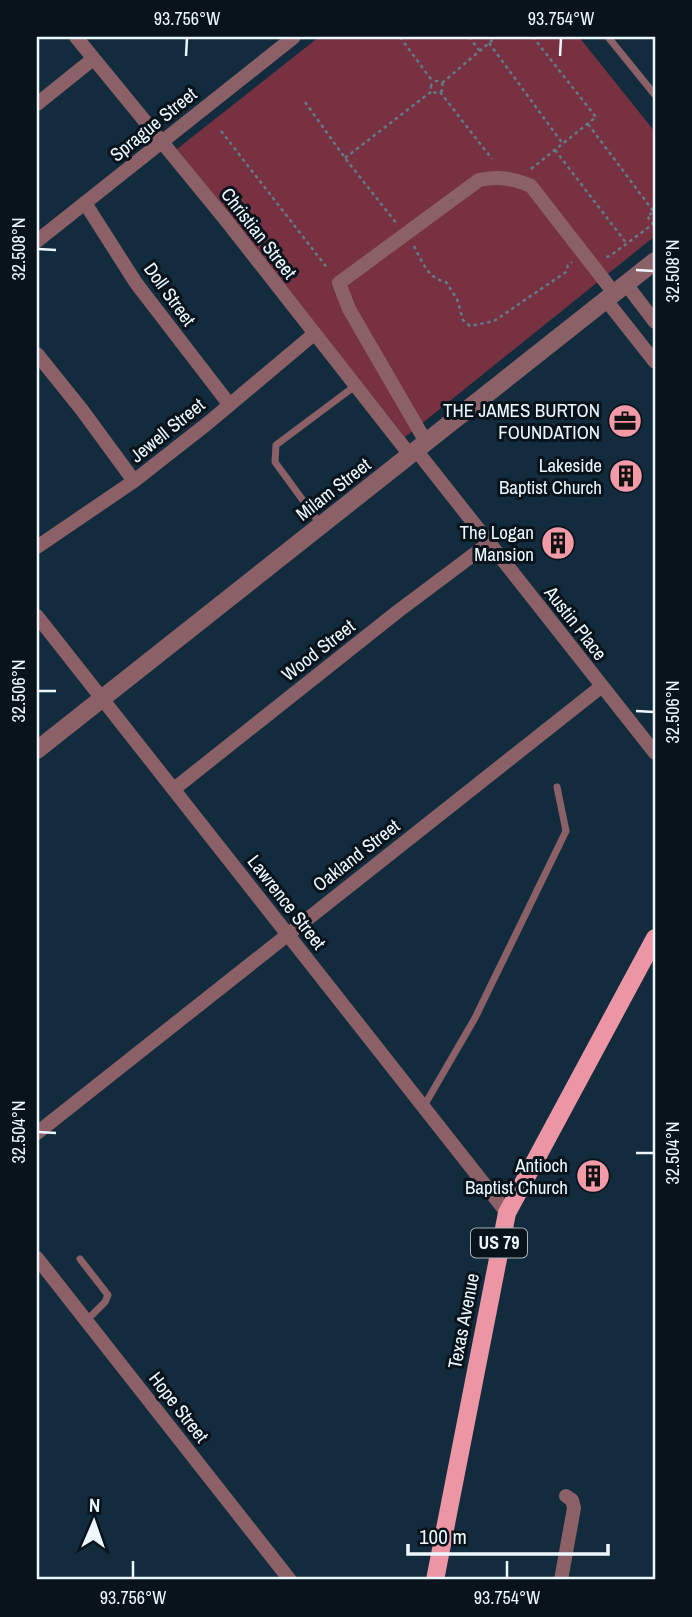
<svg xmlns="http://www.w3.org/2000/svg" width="692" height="1617" viewBox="0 0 692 1617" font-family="'Archivo Narrow',sans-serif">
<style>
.green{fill:#773140}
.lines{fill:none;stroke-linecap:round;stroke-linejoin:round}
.path{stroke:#657986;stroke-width:2.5;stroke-dasharray:3.5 3.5;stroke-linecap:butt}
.service{stroke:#8b6067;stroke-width:7}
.minor{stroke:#8b6067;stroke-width:14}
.tertiary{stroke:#8b6067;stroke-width:18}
.primary{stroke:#ec95a4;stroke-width:18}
.ticks{fill:none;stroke:#edf7fe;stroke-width:2.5}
.labels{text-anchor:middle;stroke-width:6;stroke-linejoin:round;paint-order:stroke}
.shield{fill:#08131b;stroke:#a8b3ba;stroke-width:2}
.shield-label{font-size:18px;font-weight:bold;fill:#edf7fe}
.street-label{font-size:19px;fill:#edf7fe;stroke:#08131b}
.poi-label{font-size:19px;fill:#edf7fe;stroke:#08131b;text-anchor:end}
.neatline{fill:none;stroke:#edf7fe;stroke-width:2.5}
.ticks-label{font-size:18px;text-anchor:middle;fill:#edf7fe}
</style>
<rect width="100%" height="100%" fill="#122c3e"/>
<!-- green -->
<path class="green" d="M 319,37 L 579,37 L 655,132 L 655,236 L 405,437 L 177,149 Z"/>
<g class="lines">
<!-- path -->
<path class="path" d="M 400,37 L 433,82
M 469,37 L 479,50
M 489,43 L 563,144
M431 87a6 6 0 1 1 12 0a6 6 0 1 1-12 0Z
M 442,83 L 496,37
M 440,92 L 492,159
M 305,102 L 345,158 L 397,224
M 588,124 L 654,212 L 647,216 L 653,224 L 610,256 L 603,258
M 221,131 L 328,269
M 555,150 L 627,244
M 345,158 L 432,91
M 531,169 L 596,117 L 533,37
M 414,246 C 422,261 427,278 446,282 L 457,299 L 463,320 L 470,326 L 494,321 L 566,272 L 568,265 L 572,262"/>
<!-- service -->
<path class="service" d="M 608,37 L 655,95
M 321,525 L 275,462 L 276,445 L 355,386
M 424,1106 L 475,1018 L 566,831 L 557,787
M 80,1259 L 108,1295 L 105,1302 L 87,1320"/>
<!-- minor -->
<path class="minor" d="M 76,37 L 225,219 L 410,455
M 37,104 L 93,59
M 85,203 L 136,283 L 229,404
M 37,241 L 294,37
M 626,284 L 655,322
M 606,300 L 655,362
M 37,354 L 82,410 L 134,481
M 426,442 L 349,309 L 339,283 L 479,180 C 499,176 512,178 531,186 L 614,293
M 416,450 L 655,753
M 37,547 L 134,481 L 208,423 L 314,334
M 37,616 L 507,1213
M 174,789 L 397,612 L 489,543
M 37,1133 L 602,686
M 37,1258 L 290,1580
M 561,1580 L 574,1508 L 572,1500 L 566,1496"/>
<!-- tertiary -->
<path class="tertiary" d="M 37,750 L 655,261"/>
<!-- primary -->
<path class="primary" d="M 435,1580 L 507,1213 L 655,938"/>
</g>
<!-- ticks -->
<path class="ticks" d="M 186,56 L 187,38M 560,56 L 561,38M 38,249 L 56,250M 636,270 L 654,271M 38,691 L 56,691M 636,711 L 654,712M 38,1132 L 56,1133M 636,1153 L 654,1153M 133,1578 L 133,1561M 507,1578 L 507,1561"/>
<!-- icons -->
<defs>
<g id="office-disc" transform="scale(1.75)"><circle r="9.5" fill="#f39aa9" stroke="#08131b"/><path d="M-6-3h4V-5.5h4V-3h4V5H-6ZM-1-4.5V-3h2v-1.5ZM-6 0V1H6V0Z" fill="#111"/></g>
<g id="building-disc" transform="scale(1.75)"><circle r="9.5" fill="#f39aa9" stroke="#08131b"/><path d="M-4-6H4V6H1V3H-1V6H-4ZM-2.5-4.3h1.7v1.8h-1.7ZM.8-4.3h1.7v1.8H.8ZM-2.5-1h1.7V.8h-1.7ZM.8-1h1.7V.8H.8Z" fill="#111"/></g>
</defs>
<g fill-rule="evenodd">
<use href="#office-disc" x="625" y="421"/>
<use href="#building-disc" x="626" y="476"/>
<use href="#building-disc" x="558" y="543"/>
<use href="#building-disc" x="593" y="1176"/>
</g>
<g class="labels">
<!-- shield labels -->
<rect class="shield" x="471" y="1228.5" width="56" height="29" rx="5"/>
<g class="shield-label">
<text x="499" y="1249">US 79</text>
</g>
<!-- street labels -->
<g class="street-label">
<text transform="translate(153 124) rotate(-39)" y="7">Sprague Street</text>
<text transform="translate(259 233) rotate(52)" y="7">Christian Street</text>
<text transform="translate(170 294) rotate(54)" y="7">Doll Street</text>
<text transform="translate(167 430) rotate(-39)" y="7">Jewell Street</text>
<text transform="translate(333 489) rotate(-38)" y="7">Milam Street</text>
<text transform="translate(576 623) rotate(52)" y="7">Austin Place</text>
<text transform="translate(318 650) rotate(-38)" y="7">Wood Street</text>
<text transform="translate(356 855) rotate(-38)" y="7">Oakland Street</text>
<text transform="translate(287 902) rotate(52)" y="7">Lawrence Street</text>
<text transform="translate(463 1321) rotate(-79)" y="7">Texas Avenue</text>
<text transform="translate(179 1407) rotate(52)" y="7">Hope Street</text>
</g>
<!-- poi labels -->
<g class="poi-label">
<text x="600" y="417">THE JAMES BURTON<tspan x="600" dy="22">FOUNDATION</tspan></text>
<text x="602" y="472">Lakeside<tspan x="602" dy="22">Baptist Church</tspan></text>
<text x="534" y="539">The Logan<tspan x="534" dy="22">Mansion</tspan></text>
<text x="568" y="1172">Antioch<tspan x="568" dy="22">Baptist Church</tspan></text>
</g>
</g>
<!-- border -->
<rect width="692" height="1617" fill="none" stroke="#08131b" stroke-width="77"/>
<!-- north arrow -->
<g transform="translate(94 1522) rotate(2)" stroke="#08131b" stroke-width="5" paint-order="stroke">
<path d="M0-5L12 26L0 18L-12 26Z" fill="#edf7fe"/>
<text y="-10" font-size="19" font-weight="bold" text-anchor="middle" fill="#edf7fe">N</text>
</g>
<!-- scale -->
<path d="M408 1544v10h200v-10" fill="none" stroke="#edf7fe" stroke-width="3.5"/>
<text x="419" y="1544" font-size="21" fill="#edf7fe" stroke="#08131b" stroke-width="5" paint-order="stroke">100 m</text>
<rect x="38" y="38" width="616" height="1540" class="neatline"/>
<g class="ticks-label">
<text x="187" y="25">93.756°W</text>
<text x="561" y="25">93.754°W</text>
<text transform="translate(19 249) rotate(-90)" y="6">32.508°N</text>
<text transform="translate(673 271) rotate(-90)" y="6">32.508°N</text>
<text transform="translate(19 691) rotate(-90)" y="6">32.506°N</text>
<text transform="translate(673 712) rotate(-90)" y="6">32.506°N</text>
<text transform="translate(19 1132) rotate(-90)" y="6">32.504°N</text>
<text transform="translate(673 1153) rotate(-90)" y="6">32.504°N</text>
<text x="133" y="1604">93.756°W</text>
<text x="507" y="1604">93.754°W</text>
</g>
</svg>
